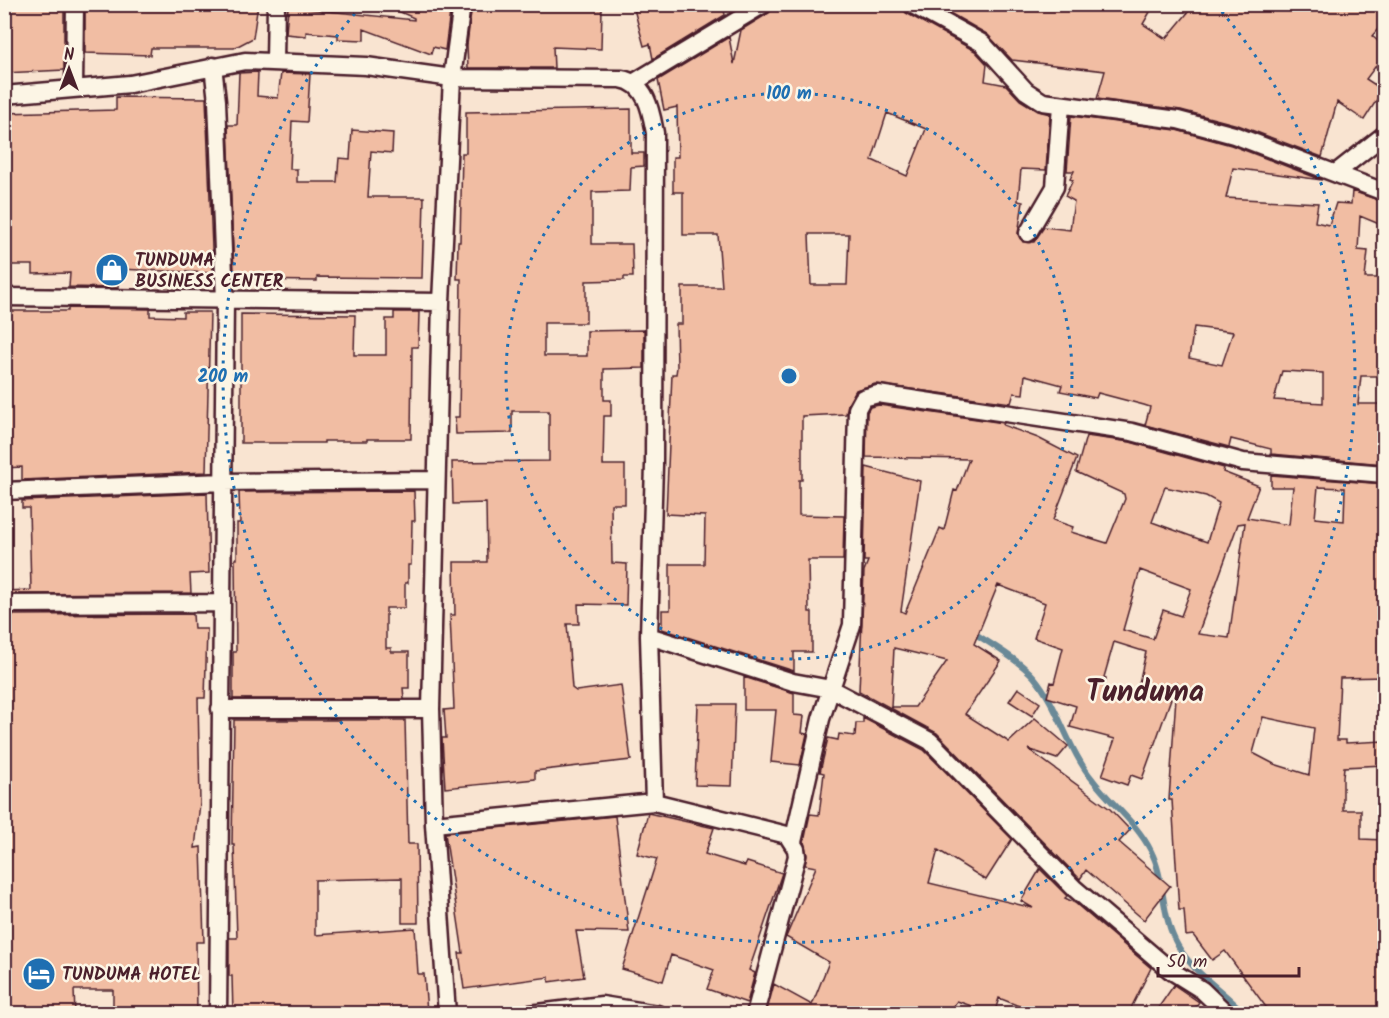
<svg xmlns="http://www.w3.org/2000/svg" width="1389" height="1018" viewBox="0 0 1389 1018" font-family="Kalam,sans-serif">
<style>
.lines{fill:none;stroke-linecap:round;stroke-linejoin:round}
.stream{stroke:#6b8997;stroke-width:6}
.building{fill:#f1bda3;stroke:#4a1f2b;stroke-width:1.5;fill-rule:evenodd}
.street-casing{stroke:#4a1f2b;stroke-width:21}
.street{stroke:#fcf5e5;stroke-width:16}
.ring{fill:none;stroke:#1f6fb2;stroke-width:3;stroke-dasharray:3 6}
.labels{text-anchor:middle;stroke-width:5;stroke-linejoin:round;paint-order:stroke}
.poi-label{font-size:18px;font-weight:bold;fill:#4a1f2b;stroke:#fcf5e5;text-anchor:start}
.town-label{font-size:30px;font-weight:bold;fill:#4a1f2b;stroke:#fcf5e5}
.centre{fill:#1f6fb2;stroke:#fcf5e5;stroke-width:3}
.ring-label{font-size:18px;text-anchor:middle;font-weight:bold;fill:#1f6fb2;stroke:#fcf5e5;stroke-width:5;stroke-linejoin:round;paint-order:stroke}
</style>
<rect width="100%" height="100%" fill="#f9e4d1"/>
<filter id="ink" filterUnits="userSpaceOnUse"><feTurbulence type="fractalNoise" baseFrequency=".0167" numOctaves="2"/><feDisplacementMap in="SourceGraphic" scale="12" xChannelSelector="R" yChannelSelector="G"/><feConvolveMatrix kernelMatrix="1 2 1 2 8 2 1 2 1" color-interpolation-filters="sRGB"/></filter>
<g filter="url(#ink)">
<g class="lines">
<!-- stream -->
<path class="stream" d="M 972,632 C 990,643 1020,661 1034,677 C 1059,707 1068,750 1093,780 C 1111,804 1137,823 1151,851 C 1166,881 1160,915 1178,946 C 1194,974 1223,990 1245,1014"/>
</g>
<!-- building -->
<path class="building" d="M 37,4 L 64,4 L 64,70 L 4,73 L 4,7 L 37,7 Z
M 144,4 L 177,7 L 177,4 L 258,4 L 253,38 L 234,48 L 151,48 L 150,55 L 85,53 L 85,10 L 98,11 L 98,6 Z
M 382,4 L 451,4 L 445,50 L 433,47 L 431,54 L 364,29 L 364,40 L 338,39 L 338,35 L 306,32 L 306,36 L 286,34 L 288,7 L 414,20 L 414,18 Z
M 472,4 L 519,4 L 519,8 L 602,9 L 601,49 L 553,47 L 554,68 L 468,68 L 467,45 Z
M 637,4 L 723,4 L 725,15 L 653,59 L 650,44 L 644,46 L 634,9 L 638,10 Z
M 774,4 L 901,4 L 906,13 L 975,51 L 987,64 L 985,81 L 1006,85 L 1020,100 L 1038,111 L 1050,114 L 1046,170 L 1021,169 L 1018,201 L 1023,202 L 1018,234 L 1023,242 L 1034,242 L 1044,227 L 1070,230 L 1074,201 L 1065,196 L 1073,180 L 1070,179 L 1074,171 L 1067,171 L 1071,116 L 1176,130 L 1231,145 L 1322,180 L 1233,168 L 1226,198 L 1318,203 L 1315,222 L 1329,225 L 1336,203 L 1351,204 L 1352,191 L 1384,202 L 1384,226 L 1360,216 L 1358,250 L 1368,251 L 1365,278 L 1384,278 L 1384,376 L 1361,376 L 1358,404 L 1384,404 L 1384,464 L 1271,454 L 1271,449 L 1231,439 L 1229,447 L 1145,425 L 1150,407 L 1144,405 L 1098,393 L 1096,398 L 1060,391 L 1062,385 L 1025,375 L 1023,394 L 1014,393 L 1011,403 L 875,384 L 856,390 L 848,404 L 846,414 L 802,416 L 802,480 L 799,480 L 799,515 L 844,516 L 843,560 L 808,560 L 809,612 L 812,612 L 812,652 L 794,652 L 794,671 L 662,629 L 662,610 L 670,610 L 670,564 L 704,564 L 705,516 L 666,514 L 672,374 L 676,374 L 677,367 L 676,324 L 682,324 L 682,287 L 722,287 L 718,235 L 683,235 L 683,192 L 673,192 L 673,157 L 678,157 L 677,107 L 664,110 L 658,80 L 729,37 L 734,64 L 741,30 L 769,13 ZM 887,113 L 926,129 L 907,176 L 872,160 ZM 809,234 L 849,234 L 847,285 L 811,285 ZM 1194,327 L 1233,332 L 1222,365 L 1189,358 ZM 1282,371 L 1323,373 L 1323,403 L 1274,400 Z
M 934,4 L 1134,4 L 1150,12 L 1143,24 L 1166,39 L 1195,4 L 1384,4 L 1384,22 L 1372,36 L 1384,46 L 1384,55 L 1366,79 L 1383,90 L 1364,120 L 1337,102 L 1322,157 L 1238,125 L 1181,110 L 1097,99 L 1105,71 L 1012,60 L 987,34 Z
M 258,72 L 257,96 L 278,98 L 281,73 L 310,74 L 307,122 L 292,121 L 290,169 L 297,169 L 297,182 L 337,182 L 339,158 L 350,159 L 352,130 L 393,133 L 392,153 L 371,151 L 368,197 L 424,197 L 422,278 L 317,277 L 317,281 L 238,280 L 238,273 L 234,273 L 228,125 L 237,125 L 239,73 Z
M 116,97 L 206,98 L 213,273 L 118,269 L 118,288 L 69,287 L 70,273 L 33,274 L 33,265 L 4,265 L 4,113 L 116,110 Z
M 631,109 L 631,153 L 644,153 L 644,166 L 631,167 L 630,191 L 592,192 L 592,244 L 632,244 L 633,277 L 624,277 L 624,280 L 586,281 L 586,323 L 544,323 L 544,356 L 587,356 L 587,331 L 644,330 L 644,368 L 604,369 L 604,400 L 611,400 L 611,416 L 604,416 L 603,465 L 625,465 L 625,504 L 611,504 L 612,563 L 627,564 L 626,605 L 578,604 L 579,624 L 567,624 L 572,688 L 576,691 L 621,685 L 631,760 L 535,771 L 535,779 L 445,788 L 442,738 L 446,738 L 444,710 L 454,709 L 450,615 L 455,615 L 454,562 L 487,562 L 486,503 L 453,504 L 452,462 L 549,461 L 549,411 L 512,411 L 512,433 L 456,434 L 455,417 L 459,417 L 461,279 L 457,279 L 458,242 L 460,242 L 462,153 L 466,153 L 466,112 Z
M 68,308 L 150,309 L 150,316 L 183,317 L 183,312 L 210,312 L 206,472 L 22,480 L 22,467 L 4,468 L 4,311 L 68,311 Z
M 394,312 L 419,312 L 418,347 L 412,347 L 411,439 L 367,439 L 367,441 L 324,441 L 324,443 L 241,443 L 241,314 L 355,315 L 354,355 L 386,355 L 386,319 L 394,319 Z
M 879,405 L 1004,423 L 1003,425 L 1038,438 L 1077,458 L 1053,520 L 1073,527 L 1071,532 L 1107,543 L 1125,499 L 1124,494 L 1076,472 L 1086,436 L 1130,442 L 1224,468 L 1223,472 L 1259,486 L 1247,518 L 1289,525 L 1293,487 L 1271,487 L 1271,475 L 1384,484 L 1384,677 L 1340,678 L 1337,740 L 1346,740 L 1346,743 L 1384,741 L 1384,765 L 1344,767 L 1343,777 L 1343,810 L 1361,810 L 1361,839 L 1384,840 L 1384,1014 L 1271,1014 L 1225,951 L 1212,960 L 1193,935 L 1186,936 L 1184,910 L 1179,910 L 1172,800 L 1169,800 L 1177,682 L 1142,779 L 1131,775 L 1127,785 L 1102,776 L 1115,739 L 1070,727 L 1076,706 L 1047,697 L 1051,682 L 1054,683 L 1063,648 L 1034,638 L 1045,603 L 998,585 L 974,644 L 1001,661 L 965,714 L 1009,742 L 1035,718 L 1068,746 L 1057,759 L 1028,749 L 1110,809 L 1130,830 L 1119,842 L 1170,886 L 1144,920 L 1086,870 L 1080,879 L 937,733 L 859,691 L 864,571 L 868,561 L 864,561 L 866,467 L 920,481 L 901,611 L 905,613 L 940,528 L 944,530 L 954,490 L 957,491 L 969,459 L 866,457 L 867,412 L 870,407 ZM 1165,487 L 1206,496 L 1219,503 L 1207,542 L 1152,522 ZM 1318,487 L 1345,488 L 1344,521 L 1315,518 ZM 1245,523 L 1229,638 L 1198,634 L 1238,524 ZM 1140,570 L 1191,589 L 1181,616 L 1163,610 L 1153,639 L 1123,630 ZM 1114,642 L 1146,652 L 1135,701 L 1104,692 L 1106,678 L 1104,677 ZM 894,648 L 947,661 L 915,707 L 891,707 ZM 1263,717 L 1314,728 L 1309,775 L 1274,764 L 1253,753 Z
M 414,491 L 415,521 L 412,521 L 411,565 L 408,565 L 408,583 L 405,583 L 405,608 L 386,608 L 386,648 L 391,648 L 391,652 L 409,652 L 409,688 L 403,688 L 404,699 L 233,699 L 233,652 L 236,652 L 235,559 L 237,559 L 237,523 L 240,523 L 239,492 Z
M 207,493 L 209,573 L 190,574 L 191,593 L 4,594 L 4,591 L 31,590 L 29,508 L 22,508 L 22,501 Z
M 193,614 L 194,629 L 207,629 L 205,698 L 198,698 L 200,803 L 195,848 L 201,847 L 204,942 L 196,942 L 197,1014 L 162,1014 L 162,1009 L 113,1009 L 113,990 L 74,990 L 75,1014 L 8,1014 L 4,954 L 4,615 Z
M 744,677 L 794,693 L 794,715 L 804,716 L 802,733 L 807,734 L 800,765 L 771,762 L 776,710 L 744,710 Z
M 1018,688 L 1040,703 L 1032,716 L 1009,701 Z
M 698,704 L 735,704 L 732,786 L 695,785 Z
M 863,718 L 924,750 L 1012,839 L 986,880 L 938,850 L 929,883 L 1033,908 L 1021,901 L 1040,869 L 1067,896 L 1065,898 L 1075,903 L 1151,968 L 1128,1014 L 1039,1014 L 999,998 L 994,1014 L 957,1001 L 948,1014 L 766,1014 L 774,984 L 812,1005 L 829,962 L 786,937 L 816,867 L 805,865 L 807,855 L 804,842 L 810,814 L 819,815 L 824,773 L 820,772 L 828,738 L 838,740 L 839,734 L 855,736 L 856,723 L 863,723 Z
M 234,720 L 405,720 L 408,844 L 417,844 L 418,923 L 402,923 L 402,878 L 315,880 L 315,935 L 415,928 L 418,974 L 424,974 L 427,1012 L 233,1014 L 232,976 L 229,976 L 229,938 L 237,938 L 234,845 L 232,845 Z
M 648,813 L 714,828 L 705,854 L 745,866 L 747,862 L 782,873 L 749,970 L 755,973 L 747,1003 L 707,989 L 714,970 L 671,955 L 663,981 L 622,969 L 657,859 L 637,854 Z
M 615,816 L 629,932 L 576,931 L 584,977 L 549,982 L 549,977 L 464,989 L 459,953 L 463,953 L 445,833 Z
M 1174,985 L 1199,1002 L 1191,1014 L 1154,1014 Z"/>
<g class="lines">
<!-- street casing -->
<g class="street-casing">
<path id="street" d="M 911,4 L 982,43 L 1026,91 L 1043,102 L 1178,120 L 1234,135 L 1384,192
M 275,61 L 276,4
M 213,66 L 217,101 L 225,300 L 218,1014
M 633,83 L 764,4
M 74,89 L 75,4
M 4,95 L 130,84 L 245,61 L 366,66 L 452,78 L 621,79 C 647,83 651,112 655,133 L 654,465 L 649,636 L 654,802
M 1337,172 L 1384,135
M 1028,233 L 1055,187 L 1061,105
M 4,297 L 441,302
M 4,491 L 223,482 L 436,480
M 4,604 L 221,603
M 649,636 L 793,682 L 831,689 L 930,741 L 1074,888 L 1170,970 L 1202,990 L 1227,1014
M 220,709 L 431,709
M 434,824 L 654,802 L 787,835 L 796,849 L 797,856 L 755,1014
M 793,842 L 821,719 L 852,625 L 857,409 L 863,398 L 878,394 L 1132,432 L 1243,462 L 1384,474
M 447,1014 L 434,824 L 431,709 L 441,302 L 452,78 L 462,4
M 530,1014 L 602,1005 L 658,1014"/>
</g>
<!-- street -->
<use href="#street" class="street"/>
</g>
</g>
<!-- distance rings -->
<g class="ring">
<circle cx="789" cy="376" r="283"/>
<path d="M1216 5A566 566 0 1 1 362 5"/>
</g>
<!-- icons -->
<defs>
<g id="shop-disc" transform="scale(1.725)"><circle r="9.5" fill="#1f6fb2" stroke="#fcf5e5"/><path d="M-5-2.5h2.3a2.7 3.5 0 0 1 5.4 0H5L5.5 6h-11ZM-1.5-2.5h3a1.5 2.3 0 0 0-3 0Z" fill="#fff"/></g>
<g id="hotel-disc" transform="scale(1.725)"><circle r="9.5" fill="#1f6fb2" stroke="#fcf5e5"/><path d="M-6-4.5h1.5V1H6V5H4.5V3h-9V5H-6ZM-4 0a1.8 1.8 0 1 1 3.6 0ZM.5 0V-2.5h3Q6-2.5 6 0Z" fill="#fff"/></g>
</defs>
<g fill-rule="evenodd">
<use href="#shop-disc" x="112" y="270"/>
<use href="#hotel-disc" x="39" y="974"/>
</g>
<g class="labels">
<!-- poi labels -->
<g class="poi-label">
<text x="135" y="266">TUNDUMA<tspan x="135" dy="21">BUSINESS CENTER</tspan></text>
<text x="62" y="980">TUNDUMA HOTEL</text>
</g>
<!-- town labels -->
<g class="town-label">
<text x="1145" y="701">Tunduma</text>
</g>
</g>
<circle cx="789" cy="376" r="9" class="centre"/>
<g class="ring-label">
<text x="789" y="99">100 m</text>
<text x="223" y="382">200 m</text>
</g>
<!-- margin -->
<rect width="1389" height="1018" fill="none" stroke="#fcf5e5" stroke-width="24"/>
<rect x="12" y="12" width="1365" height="994" fill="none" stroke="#4a1f2b" stroke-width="2" filter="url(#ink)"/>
<!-- north arrow -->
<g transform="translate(69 69)" stroke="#fcf5e5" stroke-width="4.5" paint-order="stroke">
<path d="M0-4.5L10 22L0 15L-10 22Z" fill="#4a1f2b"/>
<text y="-9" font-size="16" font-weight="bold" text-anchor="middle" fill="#4a1f2b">N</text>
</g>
<!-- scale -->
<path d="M1158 967v9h141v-9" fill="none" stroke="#4a1f2b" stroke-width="3"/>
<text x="1167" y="967" font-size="18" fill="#4a1f2b" stroke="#fcf5e5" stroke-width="4.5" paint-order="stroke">50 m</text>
</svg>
